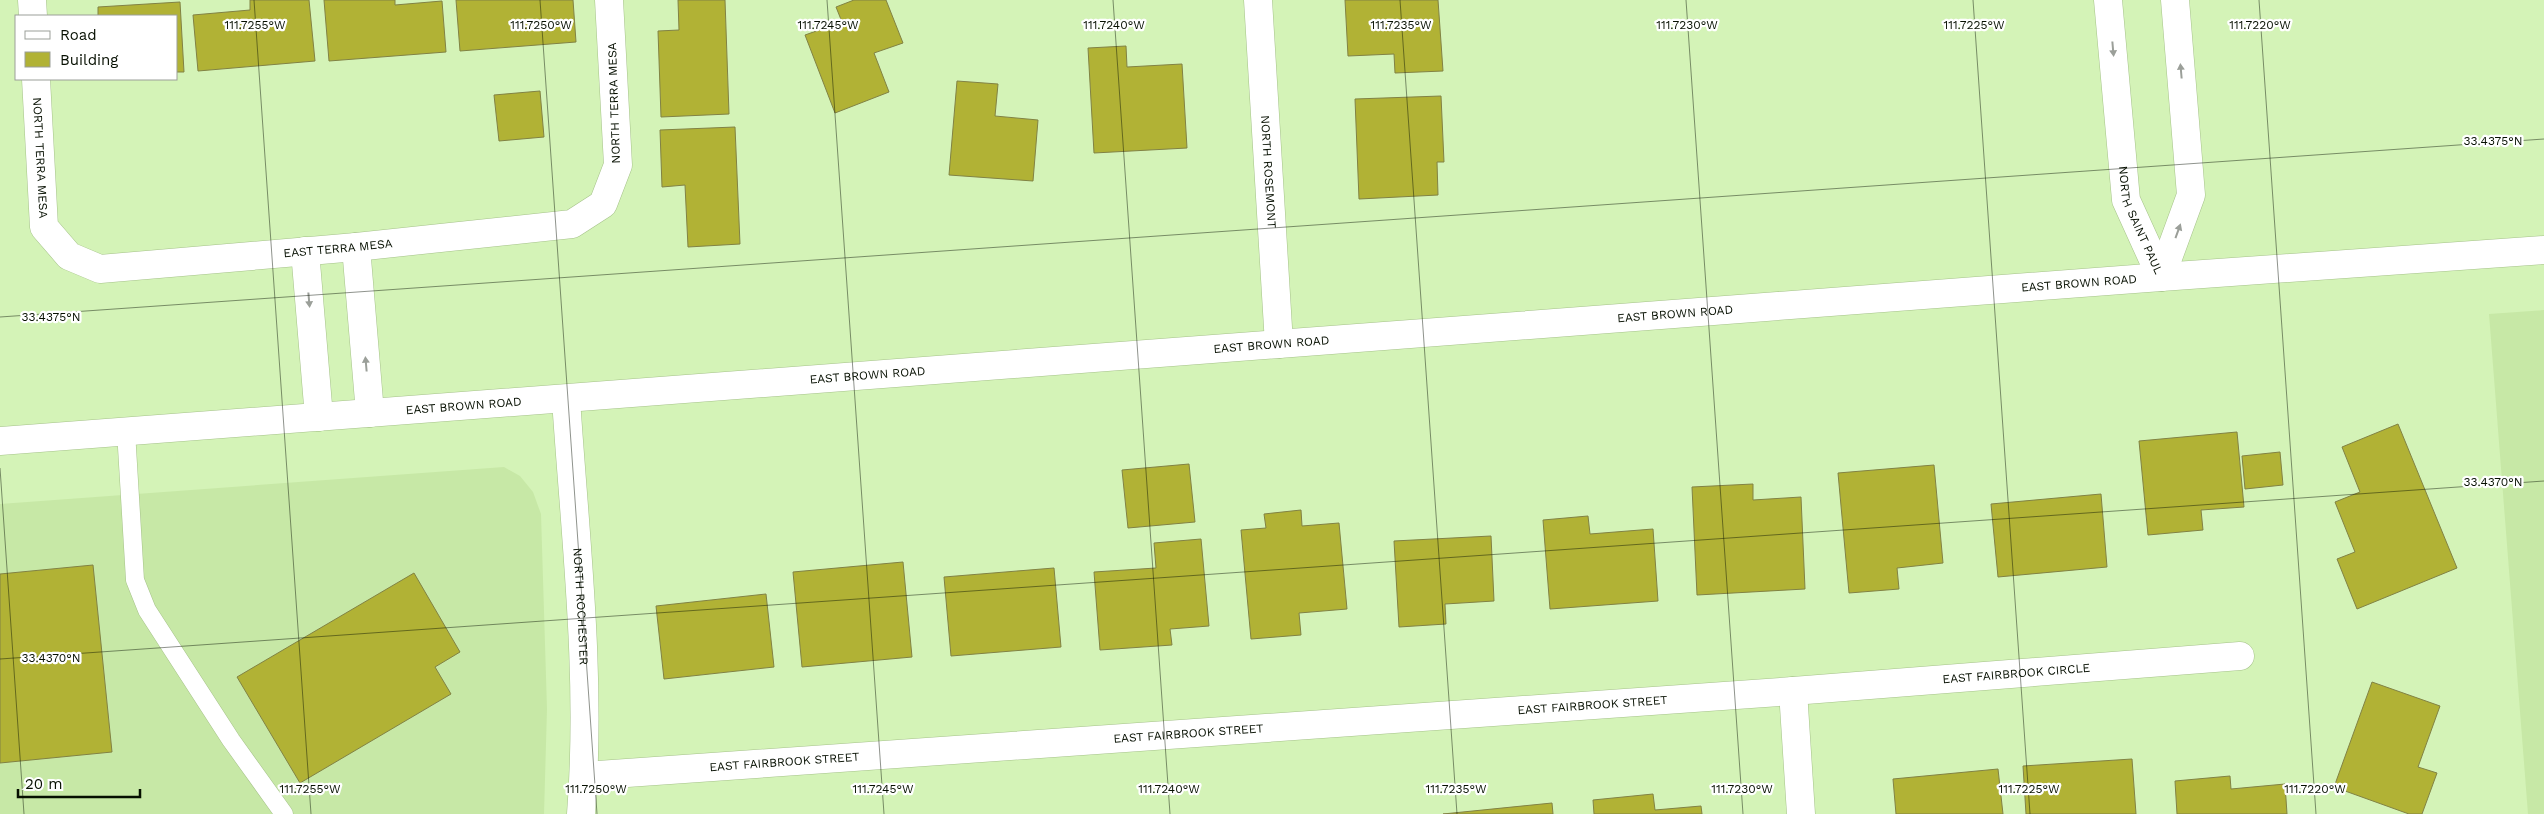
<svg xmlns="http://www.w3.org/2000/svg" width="2544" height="814" viewBox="0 0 2544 814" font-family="'Work Sans',sans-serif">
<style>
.built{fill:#c7e8a6}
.building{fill:#b1b235;stroke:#818244}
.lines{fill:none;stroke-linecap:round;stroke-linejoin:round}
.service-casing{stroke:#a5c289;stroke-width:19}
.minor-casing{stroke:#a5c289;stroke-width:29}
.secondary-casing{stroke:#a5c289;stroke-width:29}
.service{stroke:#fff;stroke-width:18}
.minor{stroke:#fff;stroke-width:28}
.secondary{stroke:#fff;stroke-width:28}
.oneway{fill:#9b9f99}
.ticks{fill:none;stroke:#060f00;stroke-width:1;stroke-opacity:0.45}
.labels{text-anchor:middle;stroke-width:4.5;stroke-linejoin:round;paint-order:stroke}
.street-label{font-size:12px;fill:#060f00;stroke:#fff}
.ticks-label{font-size:12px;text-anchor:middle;fill:#060f00;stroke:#fff;stroke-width:4.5;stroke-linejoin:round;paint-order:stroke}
</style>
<rect width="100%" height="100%" fill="#d4f3b7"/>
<!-- built -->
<path class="built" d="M 2544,310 L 2544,814 L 2528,814 L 2489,314 Z
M 504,467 L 520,476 L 533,492 L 541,514 L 547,709 L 544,814 L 0,814 L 0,504 Z"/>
<!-- building -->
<path class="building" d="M 250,0 L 309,0 L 315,61 L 198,71 L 193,15 L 250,10 Z
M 324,0 L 395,0 L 395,5 L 442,1 L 446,52 L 329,61 Z
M 456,0 L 573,0 L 576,42 L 460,51 Z
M 678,0 L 725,0 L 729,114 L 661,117 L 658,31 L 679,30 Z
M 854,0 L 886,0 L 903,43 L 874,53 L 889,92 L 835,113 L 805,35 L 842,22 L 836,7 Z
M 1345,0 L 1438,0 L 1443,71 L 1395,73 L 1394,54 L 1348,56 Z
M 180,2 L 184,72 L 176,72 L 176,16 L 98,16 L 98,7 Z
M 1126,46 L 1127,67 L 1182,64 L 1187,148 L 1094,153 L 1088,48 Z
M 957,81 L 998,84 L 995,116 L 1038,120 L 1033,181 L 949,175 Z
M 540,91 L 544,137 L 499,141 L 494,95 Z
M 1441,96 L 1444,162 L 1437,162 L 1438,195 L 1359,199 L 1355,99 Z
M 735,127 L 740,244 L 688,247 L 685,185 L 662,187 L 660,130 Z
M 2398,424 L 2457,568 L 2357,609 L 2337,559 L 2355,552 L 2335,502 L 2360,492 L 2342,447 Z
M 2237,432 L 2244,507 L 2201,510 L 2203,530 L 2148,535 L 2139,441 Z
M 2280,452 L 2283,485 L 2245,489 L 2242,456 Z
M 1189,464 L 1195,522 L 1128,528 L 1122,470 Z
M 1934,465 L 1943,563 L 1897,568 L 1899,589 L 1849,593 L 1838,473 Z
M 1753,484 L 1753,500 L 1801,497 L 1805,589 L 1697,595 L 1692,487 Z
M 2101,494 L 2107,567 L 1998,577 L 1991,504 Z
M 1301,510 L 1302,526 L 1339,523 L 1347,609 L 1299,613 L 1301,635 L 1251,639 L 1241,530 L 1266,528 L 1264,514 Z
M 1588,516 L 1590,534 L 1653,529 L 1658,601 L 1550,609 L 1543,520 Z
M 1491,536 L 1494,601 L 1445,604 L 1446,624 L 1399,627 L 1394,541 Z
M 1201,539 L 1209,626 L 1170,629 L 1172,645 L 1100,650 L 1094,572 L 1156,568 L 1154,543 Z
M 903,562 L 912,657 L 802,667 L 793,572 Z
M 93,565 L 112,752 L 0,763 L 0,574 Z
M 1054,568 L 1061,647 L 951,656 L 944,577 Z
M 414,573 L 460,652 L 435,667 L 451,694 L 300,783 L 237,677 Z
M 766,594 L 774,667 L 664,679 L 656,606 Z
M 2372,682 L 2440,706 L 2418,767 L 2437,773 L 2422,814 L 2409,814 L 2334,787 Z
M 2132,759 L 2136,814 L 2026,814 L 2023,766 Z
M 1998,769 L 2003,814 L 1896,814 L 1893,779 Z
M 2230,776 L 2231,789 L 2285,784 L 2287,814 L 2177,814 L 2175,781 Z
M 1653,794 L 1655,810 L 1701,806 L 1702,814 L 1594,814 L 1593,800 Z
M 1552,803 L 1553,814 L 1443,814 Z"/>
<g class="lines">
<!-- service casing -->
<g class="service-casing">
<path id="service" d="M 126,431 L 135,580 L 147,610 L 231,740 L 284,814"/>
</g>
<!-- minor casing -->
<g class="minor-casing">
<g id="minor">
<path d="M 32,0 L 33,16"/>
<path id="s1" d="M 1258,0 L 1279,344"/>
<path id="s2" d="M 2108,0 L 2126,200 L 2161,277"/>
<path id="s3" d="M 36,79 L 44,227 L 69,256 L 100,269 L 356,247 L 572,224 L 603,204 L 618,165 L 609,0"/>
<path d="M 356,247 L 370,413"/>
<path d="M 305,251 L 319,417"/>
<path d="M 2161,277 L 2191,195 L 2175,0"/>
<path id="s4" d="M 566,399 C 575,536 592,676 581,814"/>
<path d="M 1793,691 L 1801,814"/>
<path id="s5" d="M 584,776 L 1793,691 L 2240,656"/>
</g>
</g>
<!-- secondary casing -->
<g class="secondary-casing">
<g id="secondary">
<path id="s6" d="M 0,441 L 2161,277 L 2544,250"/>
</g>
</g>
<!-- service -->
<use href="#service" class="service"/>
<!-- minor -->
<use href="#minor" class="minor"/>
<!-- secondary -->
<use href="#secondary" class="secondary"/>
</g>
<!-- one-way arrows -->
<defs><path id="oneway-solid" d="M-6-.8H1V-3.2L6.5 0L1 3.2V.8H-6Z" transform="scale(1.25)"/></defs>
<g class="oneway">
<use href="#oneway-solid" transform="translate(2113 49) rotate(85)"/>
<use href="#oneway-solid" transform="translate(2181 71) rotate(-95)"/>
<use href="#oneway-solid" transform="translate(2178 231) rotate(-70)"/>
<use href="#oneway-solid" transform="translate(309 300) rotate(85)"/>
<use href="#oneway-solid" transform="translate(366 364) rotate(-95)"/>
</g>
<!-- ticks -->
<path class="ticks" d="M 254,0 L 311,814M 540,0 L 597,814M 827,0 L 884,814M 1113,0 L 1170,814M 1400,0 L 1457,814M 1686,0 L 1743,814M 1973,0 L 2030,814M 2259,0 L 2316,814M 0,317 L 2544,139M 0,468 L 24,814M 0,659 L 2544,481"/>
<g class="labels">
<!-- street labels -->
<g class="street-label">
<text transform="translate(614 103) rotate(-92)" y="4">NORTH TERRA MESA</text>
<text dy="4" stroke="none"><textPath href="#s3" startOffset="79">NORTH TERRA MESA</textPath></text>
<text dy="4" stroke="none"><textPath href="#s1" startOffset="172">NORTH ROSEMONT</textPath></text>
<text dy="4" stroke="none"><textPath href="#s2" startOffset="224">NORTH SAINT PAUL</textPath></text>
<text dy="4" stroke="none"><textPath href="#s3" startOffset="459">EAST TERRA MESA</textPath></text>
<text dy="4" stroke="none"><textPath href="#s6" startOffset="2085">EAST BROWN ROAD</textPath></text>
<text dy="4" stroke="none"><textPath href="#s6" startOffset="1680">EAST BROWN ROAD</textPath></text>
<text dy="4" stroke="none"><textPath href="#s6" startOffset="1275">EAST BROWN ROAD</textPath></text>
<text dy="4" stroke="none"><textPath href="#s6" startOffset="870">EAST BROWN ROAD</textPath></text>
<text dy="4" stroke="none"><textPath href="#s6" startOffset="465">EAST BROWN ROAD</textPath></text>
<text dy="4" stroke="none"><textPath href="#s4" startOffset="208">NORTH ROCHESTER</textPath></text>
<text dy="4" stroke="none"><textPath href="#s5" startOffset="1436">EAST FAIRBROOK CIRCLE</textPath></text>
<text dy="4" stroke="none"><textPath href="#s5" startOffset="1011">EAST FAIRBROOK STREET</textPath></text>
<text dy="4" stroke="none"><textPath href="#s5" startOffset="606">EAST FAIRBROOK STREET</textPath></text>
<text dy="4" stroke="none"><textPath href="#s5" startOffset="201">EAST FAIRBROOK STREET</textPath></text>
</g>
</g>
<g class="ticks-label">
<text x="255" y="29">111.7255°W</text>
<text x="541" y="29">111.7250°W</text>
<text x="828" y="29">111.7245°W</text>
<text x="1114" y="29">111.7240°W</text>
<text x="1401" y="29">111.7235°W</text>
<text x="1687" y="29">111.7230°W</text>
<text x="1974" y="29">111.7225°W</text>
<text x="2260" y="29">111.7220°W</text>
<text x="2493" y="145">33.4375°N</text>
<text x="51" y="321">33.4375°N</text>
<text x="2493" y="486">33.4370°N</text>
<text x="51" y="662">33.4370°N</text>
<text x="310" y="793">111.7255°W</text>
<text x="596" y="793">111.7250°W</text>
<text x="883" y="793">111.7245°W</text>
<text x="1169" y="793">111.7240°W</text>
<text x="1456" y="793">111.7235°W</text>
<text x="1742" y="793">111.7230°W</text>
<text x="2029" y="793">111.7225°W</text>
<text x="2315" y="793">111.7220°W</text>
</g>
<!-- legend -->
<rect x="15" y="15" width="162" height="65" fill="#ffffff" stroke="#9b9f99"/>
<rect x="25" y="31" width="25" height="8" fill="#ffffff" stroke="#9b9f99"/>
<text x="60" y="40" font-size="15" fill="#060f00">Road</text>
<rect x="25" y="52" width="25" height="15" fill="#b1b235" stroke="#9b9f99"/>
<text x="60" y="65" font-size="15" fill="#060f00">Building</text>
<!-- scale -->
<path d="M18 789v8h122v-8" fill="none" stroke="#060f00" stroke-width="2.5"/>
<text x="25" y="789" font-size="15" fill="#060f00" stroke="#ffffff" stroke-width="4" paint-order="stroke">20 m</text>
</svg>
